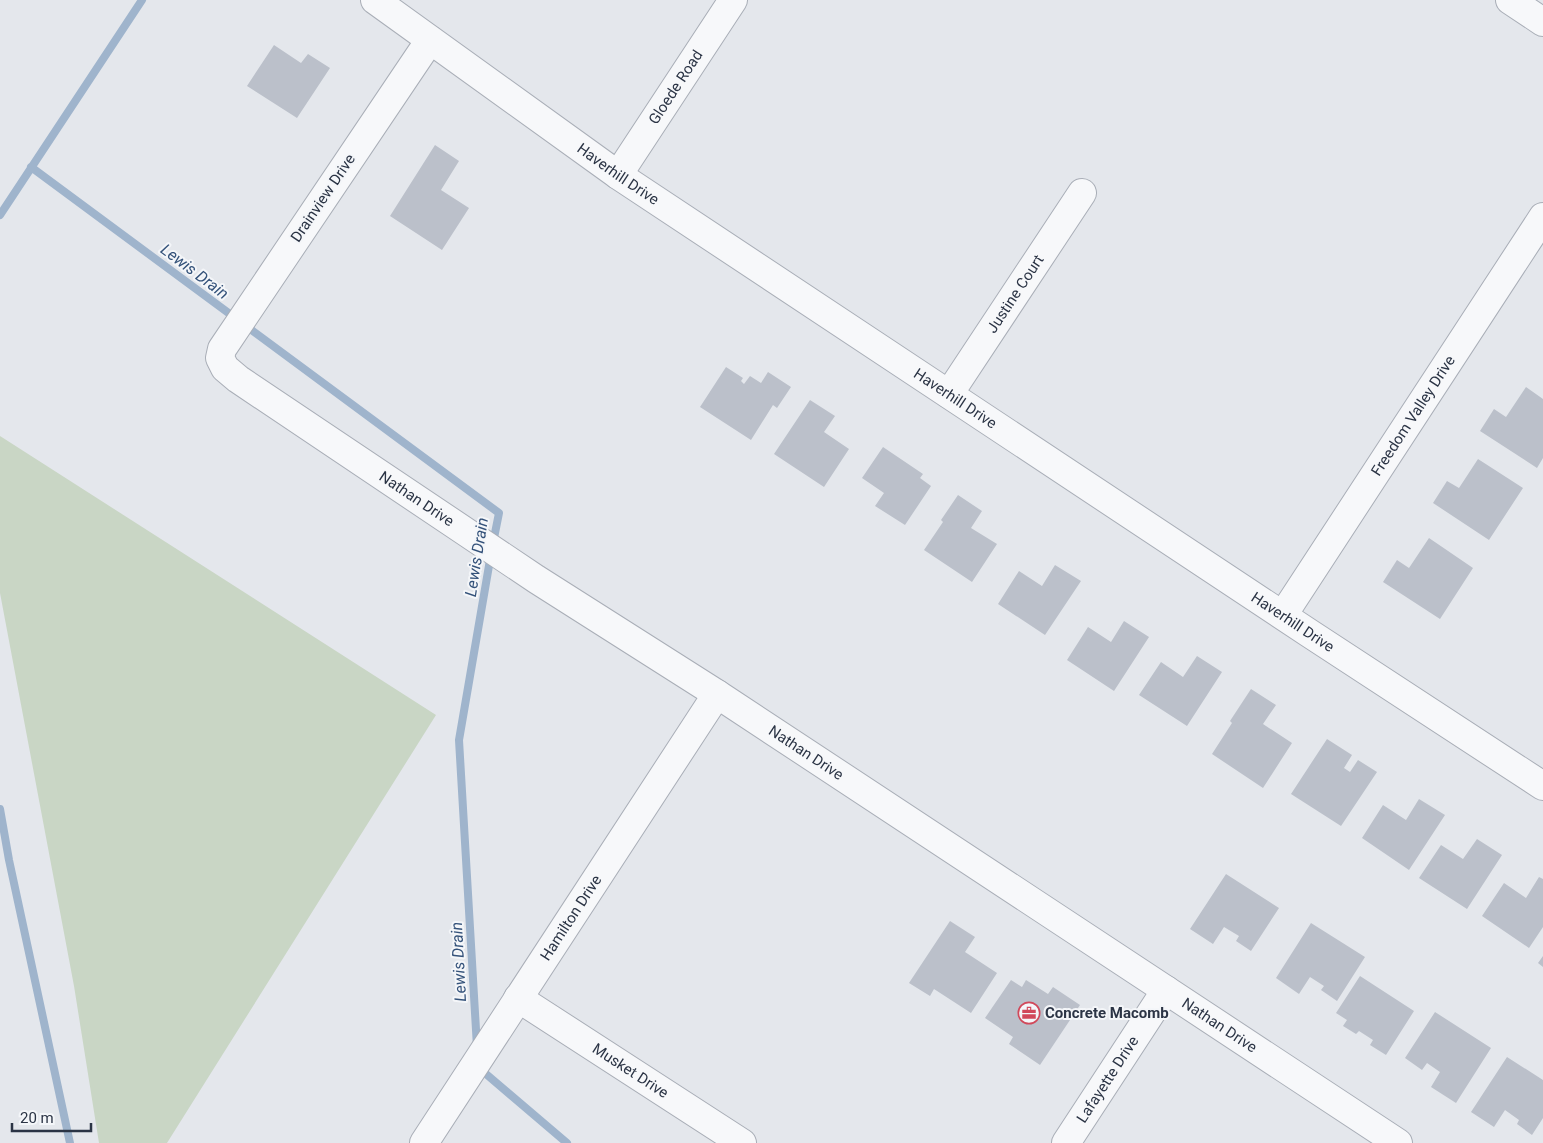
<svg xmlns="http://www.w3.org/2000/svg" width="1543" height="1143" viewBox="0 0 1543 1143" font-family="Roboto,sans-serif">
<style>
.green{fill:#c9d6c5}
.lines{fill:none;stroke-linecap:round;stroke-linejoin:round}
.stream{stroke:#9fb4cc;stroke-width:8}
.building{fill:#bbc0ca}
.minor-casing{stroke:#a9aeb7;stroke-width:30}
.minor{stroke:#f7f8fa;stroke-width:28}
.labels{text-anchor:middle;stroke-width:4;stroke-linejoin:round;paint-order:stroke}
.street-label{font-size:15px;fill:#2b3445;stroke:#f4f6f9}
.poi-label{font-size:15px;font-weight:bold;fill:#2b3445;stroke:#f4f6f9;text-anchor:start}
.water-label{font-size:16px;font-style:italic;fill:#34527a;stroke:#f4f6f9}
</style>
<rect width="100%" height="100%" fill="#e4e7ec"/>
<!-- green -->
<path class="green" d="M 0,436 L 436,715 L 167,1143 L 99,1143 L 74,986 L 0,593 Z"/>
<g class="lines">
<!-- stream -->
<path class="stream" d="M 31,167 L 499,513 L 493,543
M 0,215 L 142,0
M 0,809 L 9,860 L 70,1143
M 477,1047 L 459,740 L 491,554
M 479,1068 L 567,1143"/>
</g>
<!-- building -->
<path class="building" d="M 274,45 L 301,63 L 308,54 L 330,68 L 297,118 L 247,86 Z
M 435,145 L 459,161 L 441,190 L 469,208 L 442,250 L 390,216 Z
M 726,367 L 743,378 L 741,381 L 744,384 L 750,376 L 761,383 L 768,372 L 791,387 L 777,408 L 773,405 L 751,440 L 700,407 Z
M 1526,387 L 1543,399 L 1543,458 L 1537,468 L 1480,431 L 1494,409 L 1506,417 Z
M 810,400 L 835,416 L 824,432 L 849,449 L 824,487 L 774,454 Z
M 883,447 L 923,474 L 920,478 L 931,486 L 905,525 L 875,506 L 884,493 L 862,478 Z
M 1478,459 L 1523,488 L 1489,540 L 1433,503 L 1447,481 L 1459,488 Z
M 958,495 L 982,511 L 971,528 L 997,544 L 972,582 L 924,550 L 943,522 L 941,520 Z
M 1429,538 L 1473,568 L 1440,619 L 1383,582 L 1397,560 L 1409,568 Z
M 1055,565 L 1081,581 L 1045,635 L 998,604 L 1019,571 L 1042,586 Z
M 1124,621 L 1149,637 L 1114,691 L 1067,660 L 1088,627 L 1111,642 Z
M 1197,656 L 1222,672 L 1187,726 L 1139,695 L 1161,662 L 1183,677 Z
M 1251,689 L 1276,705 L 1263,724 L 1292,743 L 1263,788 L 1212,754 L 1232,723 L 1230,721 Z
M 1327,739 L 1352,755 L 1344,768 L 1350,772 L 1358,760 L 1377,772 L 1341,826 L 1291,794 Z
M 1419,799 L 1445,815 L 1409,870 L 1362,838 L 1383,805 L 1406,820 Z
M 1477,839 L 1502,855 L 1467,909 L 1419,878 L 1441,845 L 1463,859 Z
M 1226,874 L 1279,908 L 1251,951 L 1236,941 L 1239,936 L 1224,927 L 1213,944 L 1190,929 Z
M 1539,877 L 1543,879 L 1543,927 L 1529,948 L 1482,916 L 1504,883 L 1526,898 Z
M 950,921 L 975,937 L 965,952 L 997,973 L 971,1013 L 934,989 L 930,996 L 909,983 Z
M 1311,923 L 1365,957 L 1337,1001 L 1321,990 L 1324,986 L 1310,977 L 1299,994 L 1276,978 Z
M 1543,956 L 1543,967 L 1538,963 Z
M 1360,976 L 1414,1011 L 1386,1055 L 1370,1045 L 1373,1040 L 1359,1031 L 1356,1034 L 1343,1026 L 1347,1020 L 1336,1013 Z
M 1011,980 L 1022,987 L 1026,980 L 1048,994 L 1053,987 L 1080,1005 L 1040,1065 L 1009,1044 L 1013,1037 L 985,1018 Z
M 1435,1012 L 1491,1048 L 1456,1103 L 1431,1087 L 1440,1072 L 1427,1063 L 1422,1070 L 1405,1058 Z
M 1507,1057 L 1543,1080 L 1543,1118 L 1532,1135 L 1517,1124 L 1519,1120 L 1505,1110 L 1494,1127 L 1471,1112 Z"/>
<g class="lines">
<!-- minor casing -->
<g class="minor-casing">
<g id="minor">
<path id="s1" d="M 375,0 L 618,175 L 1309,633 L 1543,786"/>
<path d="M 1510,0 L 1543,22"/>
<path id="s2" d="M 430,40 L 222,349 L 220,358 L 225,368 L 238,379 L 536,579 L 717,694 L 1398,1143"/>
<path id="s3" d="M 618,175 L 733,0"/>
<path id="s4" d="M 949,394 L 1082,193"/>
<path id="s5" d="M 1283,615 L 1543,217"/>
<path id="s6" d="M 518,998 L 742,1143"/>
<path id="s7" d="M 424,1143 L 717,694"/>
<path id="s8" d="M 1066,1143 L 1166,990"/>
</g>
</g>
<!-- minor -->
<use href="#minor" class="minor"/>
</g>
<!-- icons -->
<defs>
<g id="office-ring" transform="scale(1.125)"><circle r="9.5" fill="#f4f6f9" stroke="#d1495b" stroke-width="1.5"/><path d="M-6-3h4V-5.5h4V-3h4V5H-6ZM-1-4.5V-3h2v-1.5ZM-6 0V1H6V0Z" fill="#d1495b"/></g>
</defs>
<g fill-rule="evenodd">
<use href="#office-ring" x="1029" y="1013"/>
</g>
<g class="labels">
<!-- street labels -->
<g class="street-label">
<text dy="5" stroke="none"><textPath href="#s3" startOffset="105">Gloede Road</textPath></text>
<text dy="5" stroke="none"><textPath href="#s1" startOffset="299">Haverhill Drive</textPath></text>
<text transform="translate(323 198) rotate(-56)" y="5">Drainview Drive</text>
<text dy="5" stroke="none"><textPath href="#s4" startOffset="120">Justine Court</textPath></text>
<text dy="5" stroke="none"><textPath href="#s1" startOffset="704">Haverhill Drive</textPath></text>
<text dy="5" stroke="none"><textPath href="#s5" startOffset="238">Freedom Valley Drive</textPath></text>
<text dy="5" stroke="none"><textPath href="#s2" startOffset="625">Nathan Drive</textPath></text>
<text dy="5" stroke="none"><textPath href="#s1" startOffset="1109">Haverhill Drive</textPath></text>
<text dy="5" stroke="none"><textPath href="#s2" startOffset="1090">Nathan Drive</textPath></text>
<text dy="5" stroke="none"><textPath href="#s7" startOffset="269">Hamilton Drive</textPath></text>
<text dy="5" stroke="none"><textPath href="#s2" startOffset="1585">Nathan Drive</textPath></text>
<text dy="5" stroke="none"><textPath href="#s6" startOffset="134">Musket Drive</textPath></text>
<text dy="5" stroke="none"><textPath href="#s8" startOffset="76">Lafayette Drive</textPath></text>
</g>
<!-- poi labels -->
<g class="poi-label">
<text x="1045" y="1018">Concrete Macomb</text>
</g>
<!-- water labels -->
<g class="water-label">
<text transform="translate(195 271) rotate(37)" y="6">Lewis Drain</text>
<text transform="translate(476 557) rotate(-81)" y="6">Lewis Drain</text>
<text transform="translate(458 962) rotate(-93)" y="6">Lewis Drain</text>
</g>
</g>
<!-- scale -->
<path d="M12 1123v8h79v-8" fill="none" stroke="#2b3445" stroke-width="2.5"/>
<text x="20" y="1123" font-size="15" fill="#2b3445" stroke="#f4f6f9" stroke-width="4" paint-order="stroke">20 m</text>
</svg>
